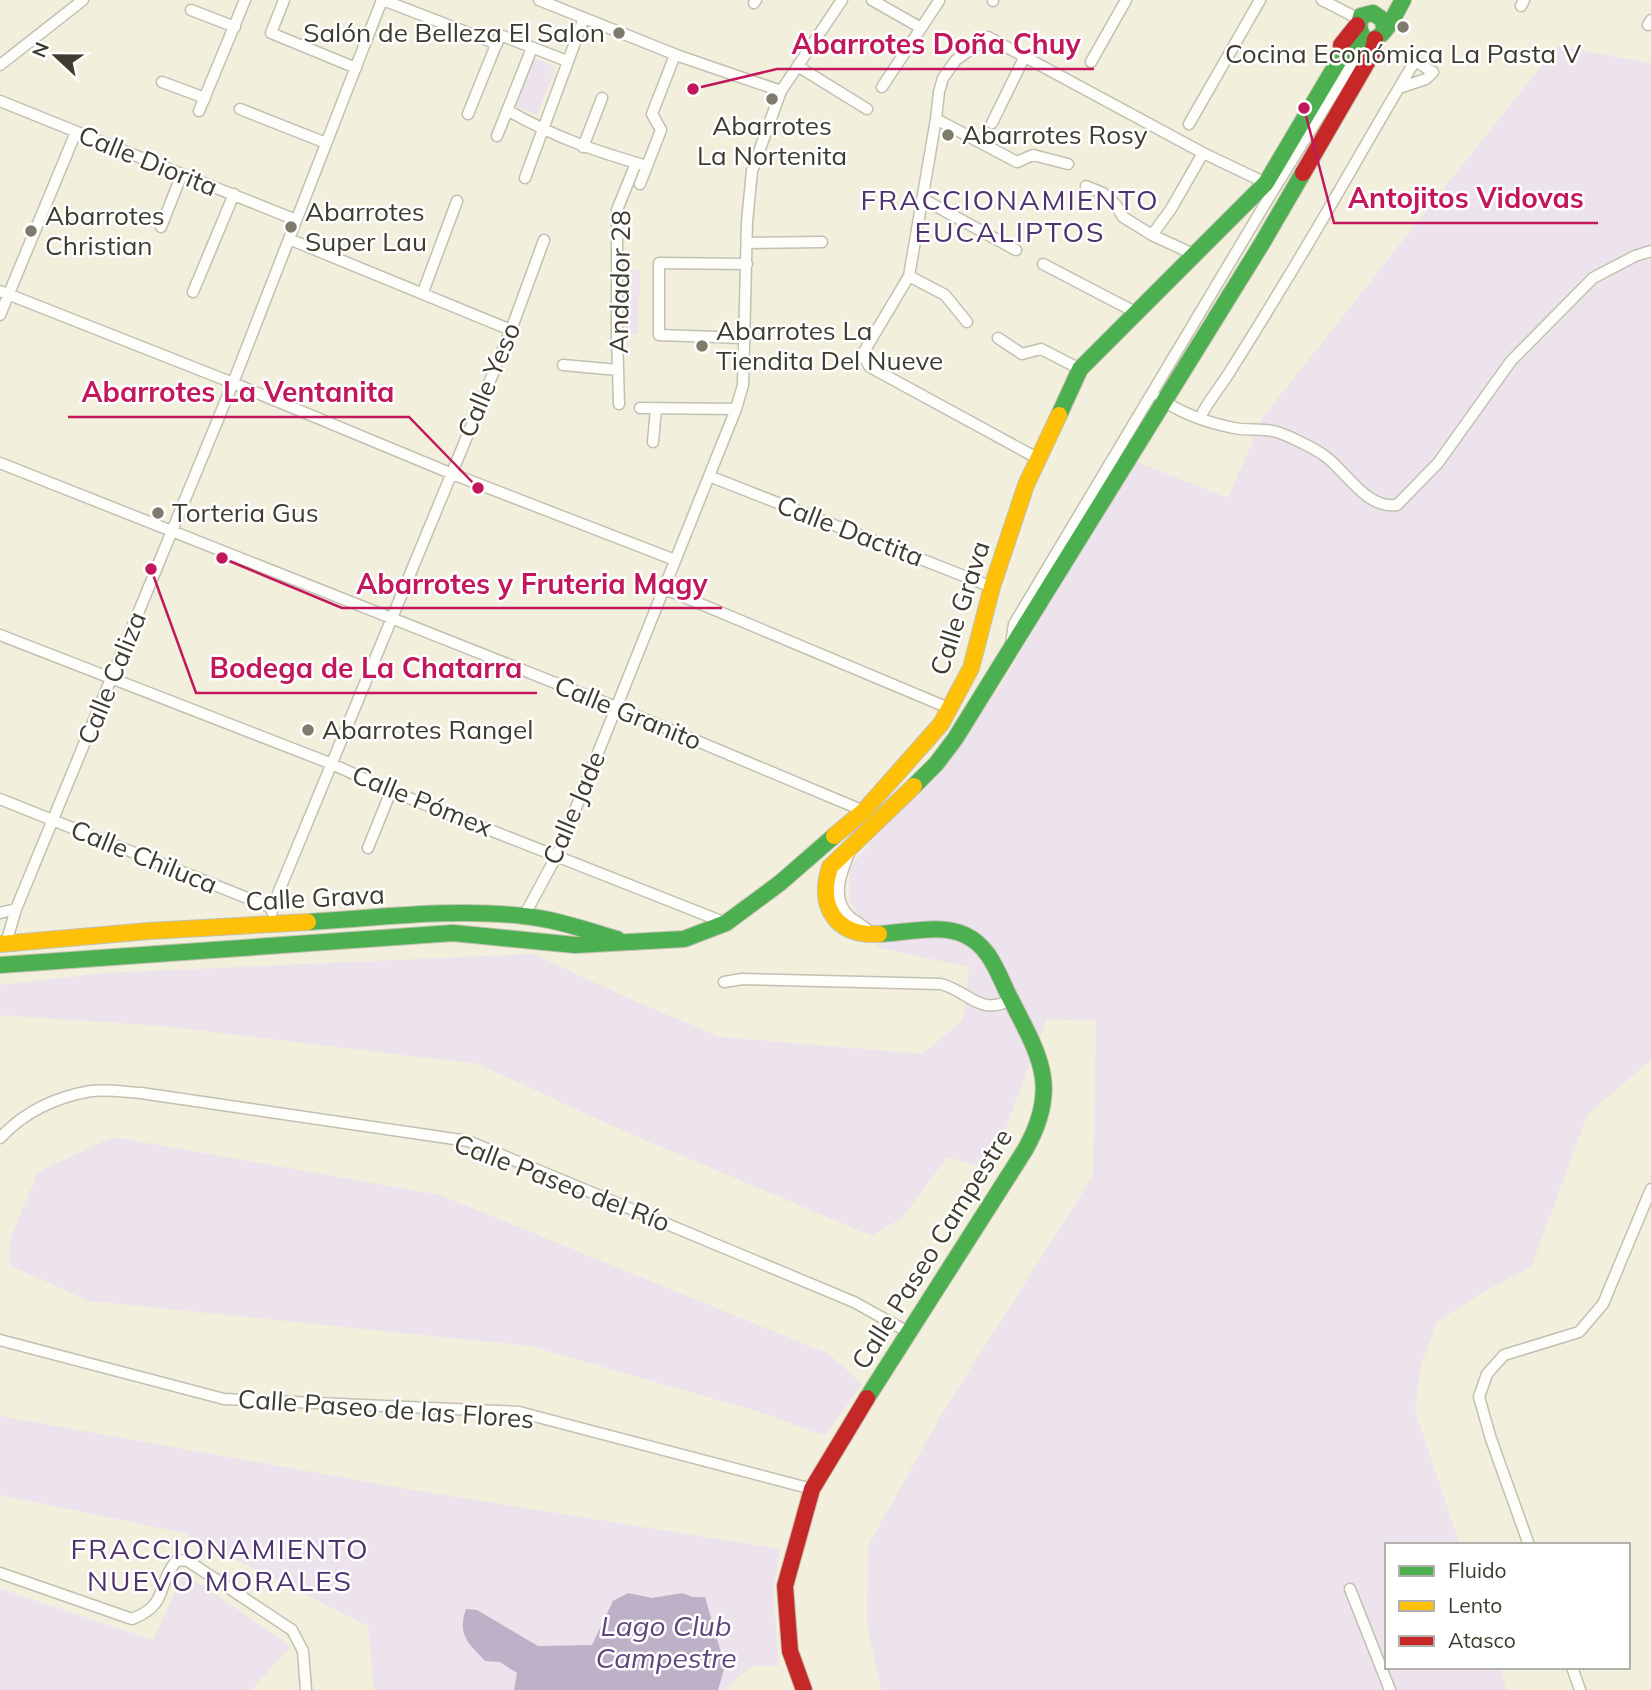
<svg xmlns="http://www.w3.org/2000/svg" width="1651" height="1690" viewBox="0 0 1651 1690" font-family="Mulish,sans-serif">
<style>
.green{fill:#ece3ed}
.water{fill:#beb0c7}
.lines{fill:none;stroke-linecap:round;stroke-linejoin:round}
.street-casing{stroke:#c3c0b2;stroke-width:13}
.fast-casing{stroke:#c3c0b2;stroke-width:18}
.slow-casing{stroke:#c3c0b2;stroke-width:18}
.jam-casing{stroke:#c3c0b2;stroke-width:18}
.street{stroke:#fdfdfa;stroke-width:10}
.fast{stroke:#4caf50;stroke-width:16}
.slow{stroke:#ffc107;stroke-width:16}
.jam{stroke:#c62828;stroke-width:16}
.poi-dot{fill:#7d7b6c;stroke:#fff;stroke-width:2.5}
.labels{text-anchor:middle;stroke-width:5;stroke-linejoin:round;paint-order:stroke}
.poi-label{font-size:26px;fill:#3e3c2f;stroke:#fff;text-anchor:start}
.street-label{font-size:26px;fill:#3e3c2f;stroke:#fff}
.neighbourhood-label{font-size:28px;letter-spacing:2px;fill:#50336e;stroke:#fff}
.water-label{font-size:28px;font-style:italic;fill:#61467e;stroke:#fff}
.leader{fill:none;stroke:#c2185b;stroke-width:2.5}
.callout-dot{fill:#c2185b;stroke:#fff;stroke-width:2.5}
.callout-label{font-size:28px;text-anchor:middle;font-weight:bold;fill:#c2185b;stroke:#fff;stroke-width:5;stroke-linejoin:round;paint-order:stroke}
</style>
<rect width="100%" height="100%" fill="#f2efdc"/>
<!-- green -->
<path class="green" d="M 1557,46 L 1651,63 L 1651,1060 L 1588,1114 L 1531,1267 L 1487,1290 L 1438,1321 L 1421,1365 L 1415,1410 L 1460,1545 L 1387,1545 L 1387,1667 L 1500,1667 L 1507,1690 L 881,1690 L 867,1624 L 868,1546 L 943,1412 L 1093,1176 L 1096,1021 L 1047,1019 L 990,1170 L 947,1157 L 903,1217 L 872,1236 L 626,1132 L 478,1064 L 162,1026 L 0,1015 L 0,985 L 104,973 L 533,954 L 637,1002 L 720,1037 L 922,1054 L 963,1020 L 969,967 L 879,948 L 849,900 L 850,867 L 999,689 L 1132,460 L 1228,498 L 1263,417 Z
M 534,58 L 556,67 L 537,115 L 515,106 Z
M 618,270 L 640,270 L 638,334 L 617,334 Z
M 113,1137 L 440,1195 L 829,1354 L 862,1384 L 825,1436 L 760,1412 L 530,1346 L 89,1301 L 9,1265 L 10,1239 L 38,1172 Z
M 0,1416 L 407,1489 L 780,1549 L 773,1591 L 779,1666 L 752,1666 L 724,1690 L 374,1690 L 368,1626 L 184,1533 L 0,1495 Z
M 184,1573 L 291,1646 L 251,1690 L 0,1690 L 0,1589 L 153,1640 Z"/>
<!-- water -->
<path class="water" d="M 628,1593 L 652,1598 L 682,1593 L 693,1597 L 705,1597 L 725,1666 L 718,1690 L 514,1690 L 517,1673 L 500,1662 L 485,1661 C 468,1643 457,1635 466,1609 L 477,1610 L 538,1646 L 592,1645 L 613,1601 Z"/>
<g class="lines">
<!-- street casing -->
<g class="street-casing">
<path id="street" d="M 284,0 L 271,33 L 356,68
M 383,0 L 497,44
M 539,0 L 679,56 L 781,91
M 872,0 L 921,28
M 1322,0 L 1359,19
M 993,1 L 993,0
M 754,3 L 756,0
M 1521,6 L 1524,0
M 191,10 L 235,27
M 1648,25 L 1651,20
M 1091,62 L 1126,0
M 0,65 L 83,0
M 799,67 L 867,109
M 162,82 L 205,98
M 882,87 L 939,1
M 0,101 L 296,220
M 240,109 L 326,143
M 507,110 C 554,137 595,151 647,166
M 199,111 L 245,0
M 468,114 L 500,35 L 567,61
M 936,119 L 1017,162 L 1033,155 L 1068,164
M 992,123 L 1025,56
M 1189,124 L 1260,0
M 497,136 L 532,48
M 583,147 L 602,98
M 525,178 L 584,18
M 640,184 L 661,130 L 652,114 L 675,55
M 1086,186 L 1103,193 L 1116,205 L 1123,217 L 1152,235 L 1195,255
M 923,199 L 1016,250
M 161,227 L 182,174
M 1152,235 L 1171,209 L 1203,153
M 289,239 L 511,330
M 747,243 L 822,242
M 1043,264 L 1135,312
M 909,276 L 945,295 L 967,322
M 0,291 L 233,383 L 450,473 L 675,560
M 193,292 L 234,194
M 423,292 L 457,201
M 0,315 L 76,132
M 744,338 L 659,335 L 659,263 L 747,264
M 998,338 L 1022,354 L 1041,349 L 1080,369
M 563,365 L 618,370
M 1160,398 C 1180,413 1209,423 1234,428 C 1248,431 1263,428 1277,432 C 1289,436 1314,448 1325,456 C 1347,472 1366,509 1397,505 L 1438,463 L 1511,361 L 1593,278 L 1635,256 L 1651,251
M 619,404 L 617,334 L 617,210 L 636,163
M 640,408 L 736,409
M 1200,418 C 1207,402 1219,389 1229,373 C 1246,346 1263,319 1279,292 C 1326,216 1369,137 1415,61 L 1433,72 L 1426,79 L 1399,88
M 653,442 L 656,409
M 1037,458 L 870,367 L 865,359 L 865,350 L 909,276 L 936,119 L 939,92 L 943,78 L 956,60 L 988,37 L 1203,153 L 1266,183
M 0,463 L 616,707 L 864,811
M 709,476 L 992,587
M 665,589 L 951,709
M 0,635 L 332,764 L 391,791 L 726,923
M 1011,644 L 1014,624 L 1268,199 L 1367,39
M 0,799 L 272,908 L 272,912
M 368,848 L 391,791
M 849,853 C 841,873 830,899 850,917 C 858,923 866,928 873,934
M 272,908 L 511,330 L 544,240
M 0,913 L 16,909
M 524,916 L 557,855 L 736,409 L 743,385 L 747,222 L 752,171 L 781,91 L 842,0
M 6,943 L 16,909 L 233,383 L 382,0
M 724,982 L 742,979 L 941,984 C 970,992 979,1016 1011,1000
M 0,1138 C 24,1112 56,1097 91,1091 C 107,1089 125,1092 141,1093 L 468,1141 L 854,1302 L 908,1332
M 0,1340 L 224,1399 L 519,1412 L 812,1489
M 1529,1545 L 1491,1439 L 1479,1397 L 1487,1374 L 1504,1355 L 1579,1332 L 1603,1304 L 1651,1189
M 0,1573 L 132,1619 C 170,1604 155,1586 177,1560 L 188,1561 L 292,1630 L 303,1651 L 306,1690
M 1350,1589 L 1390,1690
M 1572,1667 L 1580,1690"/>
</g>
<!-- fast casing -->
<g class="fast-casing">
<path id="fast" d="M 1384,29 L 1383,20 L 1373,13 L 1361,16 C 1357,28 1362,48 1378,37 C 1389,29 1396,12 1403,0
M 1059,415 L 1080,369 L 1266,183 L 1342,55 L 1362,37
M 914,786 L 936,764 L 955,739 L 1261,245 L 1303,173
M 308,922 C 379,918 452,908 523,916 C 555,919 586,930 617,939
M 0,965 L 453,933 L 575,945 L 684,939 L 726,923 L 780,883 L 834,836
M 867,1398 L 1025,1150 C 1062,1085 1038,1054 1008,994 C 997,971 989,946 965,935 C 941,923 905,933 879,934"/>
</g>
<!-- slow casing -->
<g class="slow-casing">
<path id="slow" d="M 834,836 L 864,811 L 941,724 L 971,668 L 992,587 L 1026,485 L 1059,415
M 879,934 C 836,936 817,907 830,867 L 914,786
M 0,944 L 149,931 L 308,922"/>
</g>
<!-- jam casing -->
<g class="jam-casing">
<path id="jam" d="M 1341,45 L 1357,25
M 1303,173 L 1372,54 L 1375,39
M 804,1690 L 790,1651 L 785,1586 L 812,1489 L 867,1398"/>
</g>
<!-- street -->
<use href="#street" class="street"/>
<!-- fast -->
<use href="#fast" class="fast"/>
<!-- slow -->
<use href="#slow" class="slow"/>
<!-- jam -->
<use href="#jam" class="jam"/>
</g>
<!-- markers -->
<g class="poi-dot">
<circle cx="1403" cy="27" r="7"/>
<circle cx="619" cy="33" r="7"/>
<circle cx="772" cy="99" r="7"/>
<circle cx="948" cy="135" r="7"/>
<circle cx="291" cy="227" r="7"/>
<circle cx="31" cy="231" r="7"/>
<circle cx="702" cy="346" r="7"/>
<circle cx="158" cy="513" r="7"/>
<circle cx="308" cy="730" r="7"/>
</g>
<g class="labels">
<!-- poi labels -->
<g class="poi-label">
<text x="605" y="42" text-anchor="end">Salón de Belleza El Salon</text>
<text x="1403" y="63" text-anchor="middle">Cocina Económica La Pasta V</text>
<text x="772" y="135" text-anchor="middle">Abarrotes<tspan x="772" dy="30">La Nortenita</tspan></text>
<text x="962" y="144">Abarrotes Rosy</text>
<text x="305" y="221">Abarrotes<tspan x="305" dy="30">Super Lau</tspan></text>
<text x="45" y="225">Abarrotes<tspan x="45" dy="30">Christian</tspan></text>
<text x="716" y="340">Abarrotes La<tspan x="716" dy="30">Tiendita Del Nueve</tspan></text>
<text x="172" y="522">Torteria Gus</text>
<text x="322" y="739">Abarrotes Rangel</text>
</g>
<!-- street labels -->
<g class="street-label">
<text transform="translate(148 161) rotate(22)" y="9">Calle Diorita</text>
<text transform="translate(620 282) rotate(-89)" y="9">Andador 28</text>
<text transform="translate(489 380) rotate(-67)" y="9">Calle Yeso</text>
<text transform="translate(850 531) rotate(21)" y="9">Calle Dactita</text>
<text transform="translate(960 608) rotate(-72)" y="9">Calle Grava</text>
<text transform="translate(112 678) rotate(-68)" y="9">Calle Caliza</text>
<text transform="translate(628 713) rotate(22)" y="9">Calle Granito</text>
<text transform="translate(422 801) rotate(22)" y="9">Calle Pómex</text>
<text transform="translate(574 808) rotate(-67)" y="9">Calle Jade</text>
<text transform="translate(144 857) rotate(22)" y="9">Calle Chiluca</text>
<text transform="translate(315 898) rotate(-3)" y="9">Calle Grava</text>
<text transform="translate(562 1183) rotate(21)" y="9">Calle Paseo del Río</text>
<text transform="translate(932 1249) rotate(-58)" y="9">Calle Paseo Campestre</text>
<text transform="translate(386 1409) rotate(4)" y="9">Calle Paseo de las Flores</text>
</g>
<!-- neighbourhood labels -->
<g class="neighbourhood-label">
<text x="1010" y="210">FRACCIONAMIENTO<tspan x="1010" dy="32">EUCALIPTOS</tspan></text>
<text x="220" y="1559">FRACCIONAMIENTO<tspan x="220" dy="32">NUEVO MORALES</tspan></text>
</g>
<!-- water labels -->
<g class="water-label">
<text x="666" y="1636">Lago Club<tspan x="666" dy="32">Campestre</tspan></text>
</g>
</g>
<!-- callouts -->
<path class="leader" d="M693 89L777 69H1094M1304 108L1334 223H1598M478 488L409 417H68M222 558L342 608H722M151 569L196 693H537"/>
<g class="callout-dot">
<circle cx="693" cy="89" r="7"/>
<circle cx="1304" cy="108" r="7"/>
<circle cx="478" cy="488" r="7"/>
<circle cx="222" cy="558" r="7"/>
<circle cx="151" cy="569" r="7"/>
</g>
<g class="callout-label">
<text x="936" y="54">Abarrotes Doña Chuy</text>
<text x="1466" y="208">Antojitos Vidovas</text>
<text x="238" y="402">Abarrotes La Ventanita</text>
<text x="532" y="594">Abarrotes y Fruteria Magy</text>
<text x="366" y="678">Bodega de La Chatarra</text>
</g>
<!-- legend -->
<rect x="1385" y="1543" width="245" height="126" fill="#ffffff" stroke="#b2b1ac" stroke-width="2"/>
<rect x="1399" y="1566" width="35" height="10" fill="#4caf50" stroke="#b2b1ac" stroke-width="2"/>
<text x="1448" y="1578" font-size="21" fill="#3e3c2f">Fluido</text>
<rect x="1399" y="1601" width="35" height="10" fill="#ffc107" stroke="#b2b1ac" stroke-width="2"/>
<text x="1448" y="1613" font-size="21" fill="#3e3c2f">Lento</text>
<rect x="1399" y="1636" width="35" height="10" fill="#c62828" stroke="#b2b1ac" stroke-width="2"/>
<text x="1448" y="1648" font-size="21" fill="#3e3c2f">Atasco</text>
<!-- north arrow -->
<g transform="translate(56 56) rotate(292)" stroke="#ffffff" stroke-width="5" paint-order="stroke">
<path d="M0-5L12 26L0 18L-12 26Z" fill="#3e3c2f"/>
<text y="-10" font-size="19" font-weight="bold" text-anchor="middle" fill="#3e3c2f">N</text>
</g>
</svg>
